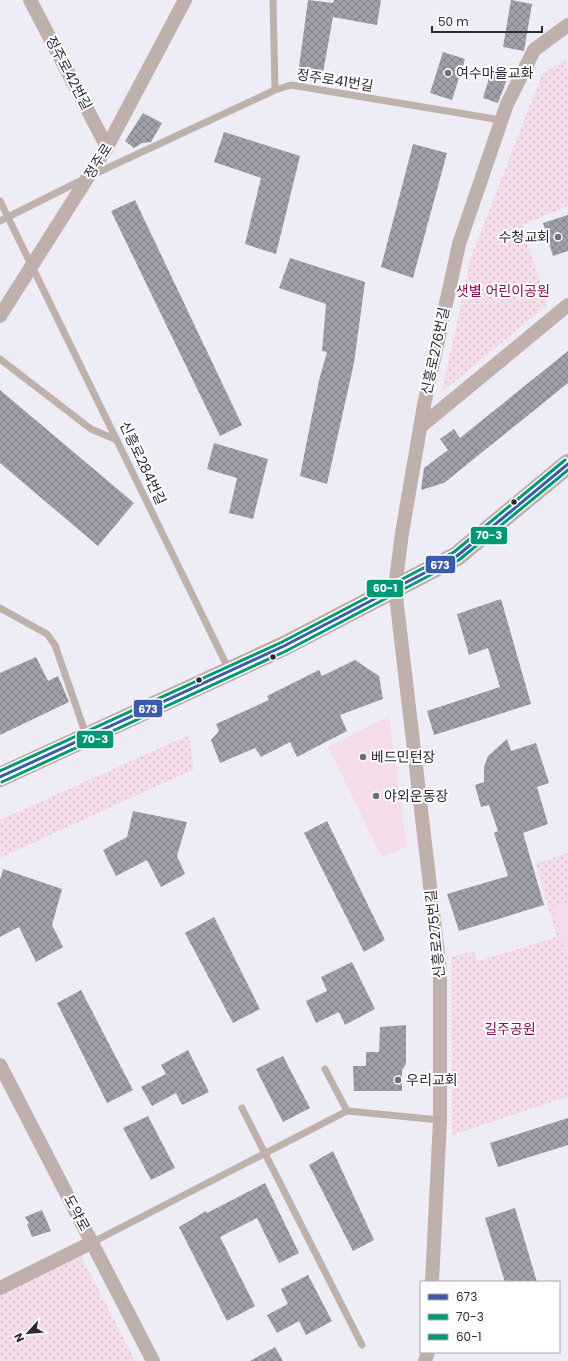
<svg xmlns="http://www.w3.org/2000/svg" width="568" height="1361" viewBox="0 0 568 1361" font-family="Poppins,'Noto Sans KR',sans-serif">
<style>
.park{fill:url(#park-dots)}
.pitch{fill:#f5dceb}
.building{fill:url(#building-cross-hatch)}
.lines{fill:none;stroke-linecap:round;stroke-linejoin:round}
.lane{stroke:#c0b0ab;stroke-width:7}
.street{stroke:#c0b0ab;stroke-width:14}
.secondary{stroke:#bfafaa;stroke-width:20}
.bus-1-casing{stroke:#fff;stroke-width:6}
.bus-2-casing{stroke:#fff;stroke-width:6}
.bus-3-casing{stroke:#fff;stroke-width:6}
.bus-1{stroke:#3d5bab;stroke-width:3}
.bus-2{stroke:#009775;stroke-width:3}
.bus-3{stroke:#009775;stroke-width:3}
.poi-dot{fill:#6f6d7c;stroke:#fff;stroke-width:1.5}
.bus-dot{fill:#2b2839;stroke:#fff;stroke-width:1.5}
.labels{text-anchor:middle;stroke-width:4;stroke-linejoin:round;paint-order:stroke}
.street-label{font-size:14px;fill:#2b2839;stroke:#fff}
.poi-label{font-size:14px;fill:#2b2839;stroke:#fff;text-anchor:start}
.park-label{font-size:14px;fill:#840f55;stroke:#fff}
.line-badge{stroke:#fff;stroke-width:1.5}
.badge-label{font-size:11px;text-anchor:middle;font-weight:bold;fill:#fff}
</style>
<defs>
<pattern id="park-dots" width="8" height="8" patternUnits="userSpaceOnUse"><rect width="8" height="8" fill="#f5dceb"/><path d="M2 2h.1M6 6h.1" fill="none" stroke="#d2bdca" stroke-width="1.8" stroke-linecap="round"/></pattern>
<pattern id="building-cross-hatch" width="8" height="8" patternUnits="userSpaceOnUse"><rect width="8" height="8" fill="#9fa0ac"/><path d="M0 0l8 8M0 8l8-8" fill="none" stroke="#82828d"/></pattern>
</defs>
<rect width="100%" height="100%" fill="#eeecf7"/>
<!-- park -->
<path class="park" d="M 565,59 L 568,71 L 568,206 L 522,225 L 547,305 L 442,392 L 471,257 L 542,75 Z
M 189,735 L 194,769 L 0,858 L 0,820 Z
M 568,853 L 568,1096 L 452,1135 L 451,957 L 473,951 L 478,961 L 557,937 L 536,864 Z
M 80,1254 L 135,1361 L 0,1361 L 0,1295 Z"/>
<!-- pitch -->
<path class="pitch" d="M 389,716 L 407,846 L 382,857 L 328,747 Z
M 568,902 L 568,957 L 552,907 Z"/>
<!-- building -->
<path class="building" d="M 308,0 L 333,3 L 334,0 L 381,0 L 377,25 L 333,17 L 322,78 L 298,74 Z
M 511,0 L 532,4 L 524,51 L 503,47 Z
M 443,52 L 465,59 L 452,100 L 430,93 Z
M 492,68 L 509,74 L 498,103 L 483,98 Z
M 143,113 L 162,123 L 151,142 L 142,143 L 134,148 L 125,141 Z
M 224,132 L 300,156 L 276,254 L 245,244 L 261,178 L 214,162 Z
M 413,144 L 447,153 L 413,278 L 381,267 Z
M 135,200 L 242,425 L 220,436 L 111,211 Z
M 568,215 L 568,251 L 553,256 L 543,223 Z
M 290,258 L 365,282 L 354,363 L 327,484 L 300,476 L 319,380 L 327,352 L 322,351 L 326,304 L 279,288 Z
M 568,351 L 568,383 L 444,483 L 421,490 L 424,468 L 448,450 L 440,439 L 454,429 L 460,438 Z
M 0,390 L 134,503 L 98,546 L 0,463 Z
M 214,443 L 268,459 L 253,519 L 229,513 L 237,478 L 207,469 Z
M 501,599 L 531,704 L 434,735 L 427,711 L 500,687 L 488,648 L 469,655 L 457,614 Z
M 36,657 L 48,681 L 58,676 L 69,702 L 0,735 L 0,673 Z
M 355,660 L 379,676 L 383,699 L 340,715 L 347,731 L 297,757 L 290,742 L 261,757 L 255,748 L 220,763 L 211,740 L 219,731 L 216,724 L 269,700 L 267,696 L 319,670 L 322,676 Z
M 507,739 L 511,751 L 536,743 L 549,783 L 537,787 L 548,824 L 523,833 L 544,905 L 459,931 L 447,894 L 508,876 L 494,833 L 498,831 L 489,805 L 481,807 L 475,785 L 484,782 L 484,767 L 488,756 Z
M 133,811 L 187,822 L 177,856 L 185,874 L 161,887 L 147,860 L 116,876 L 103,850 L 127,837 Z
M 327,821 L 385,940 L 364,952 L 304,833 Z
M 3,869 L 62,889 L 52,925 L 63,947 L 36,962 L 19,927 L 0,937 L 0,880 Z
M 214,917 L 260,1009 L 233,1023 L 185,933 Z
M 352,962 L 375,1009 L 345,1025 L 339,1012 L 316,1023 L 306,1001 L 327,991 L 321,977 Z
M 81,990 L 133,1090 L 107,1103 L 57,1003 Z
M 406,1025 L 406,1064 L 402,1070 L 402,1091 L 354,1091 L 353,1066 L 366,1066 L 366,1052 L 379,1052 L 380,1027 Z
M 188,1050 L 209,1092 L 182,1105 L 176,1093 L 152,1106 L 141,1087 L 166,1074 L 161,1065 Z
M 283,1056 L 310,1108 L 283,1122 L 256,1069 Z
M 148,1116 L 175,1168 L 151,1180 L 123,1128 Z
M 568,1118 L 568,1145 L 498,1167 L 490,1143 Z
M 333,1151 L 374,1240 L 353,1251 L 309,1165 Z
M 265,1183 L 299,1253 L 279,1263 L 257,1218 L 220,1237 L 255,1306 L 227,1321 L 179,1227 L 206,1211 L 207,1213 Z
M 515,1208 L 537,1282 L 505,1282 L 485,1218 Z
M 42,1210 L 51,1231 L 32,1237 L 27,1224 L 29,1223 L 25,1217 Z
M 308,1275 L 332,1321 L 306,1335 L 299,1321 L 277,1333 L 267,1315 L 288,1304 L 281,1289 Z
M 275,1347 L 283,1361 L 250,1361 Z"/>
<g class="lines">
<!-- lane -->
<path class="lane" d="M 273,0 L 275,90
M 0,201 L 229,670
M 0,221 L 88,177 L 275,90 L 291,85 L 501,120
M 0,359 L 91,429 L 117,440
M 0,608 L 47,634 L 55,645 L 86,735
M 325,1069 L 347,1111
M 242,1108 L 362,1345
M 93,1242 L 347,1111 L 440,1120"/>
<!-- street -->
<path class="street" d="M 30,0 L 107,147
M 0,316 L 107,147 L 185,0
M 420,427 L 568,305
M 0,1065 L 153,1361
M 432,1282 L 440,1120 L 440,971 L 395,588 L 402,533 L 424,405 L 459,244 L 507,104 L 534,50 L 568,25
M 0,1288 L 93,1242
M 425,1361 L 428,1352"/>
<!-- secondary -->
<path class="secondary" d="M 0,777 L 284,646 L 457,556 L 568,464"/>
<!-- bus-1 casing -->
<g class="bus-1-casing">
<path id="bus-1" d="M 0,777 L 284,646 L 457,556 L 568,464"/>
</g>
<!-- bus-2 casing -->
<g class="bus-2-casing">
<path id="bus-2" d="M 2,782 L 286,651 L 459,560 L 568,470"/>
</g>
<!-- bus-3 casing -->
<g class="bus-3-casing">
<path id="bus-3" d="M 0,771 L 282,642 L 454,552 L 565,460"/>
</g>
<!-- bus-1 -->
<use href="#bus-1" class="bus-1"/>
<!-- bus-2 -->
<use href="#bus-2" class="bus-2"/>
<!-- bus-3 -->
<use href="#bus-3" class="bus-3"/>
</g>
<!-- markers -->
<g class="poi-dot">
<circle cx="448" cy="73" r="4"/>
<circle cx="558" cy="237" r="4"/>
<circle cx="363" cy="757" r="4"/>
<circle cx="376" cy="796" r="4"/>
<circle cx="398" cy="1080" r="4"/>
</g>
<g class="bus-dot">
<circle cx="514" cy="502" r="3.5"/>
<circle cx="273" cy="657" r="3.5"/>
<circle cx="199" cy="680" r="3.5"/>
</g>
<g class="labels">
<!-- street labels -->
<g class="street-label">
<text transform="translate(69 73) rotate(62)" y="5">정주로42번길</text>
<text transform="translate(335 80) rotate(9)" y="5">정주로41번길</text>
<text transform="translate(98 161) rotate(-58)" y="5">정주로</text>
<text transform="translate(435 351) rotate(-78)" y="5">신흥로276번길</text>
<text transform="translate(143 463) rotate(65)" y="5">신흥로284번길</text>
<text transform="translate(435 934) rotate(-96)" y="5">신흥로275번길</text>
<text transform="translate(77 1213) rotate(62)" y="5">도약로</text>
</g>
<!-- poi labels -->
<g class="poi-label">
<text x="456" y="78">여수마을교화</text>
<text x="550" y="242" text-anchor="end">수청교회</text>
<text x="371" y="762">베드민턴장</text>
<text x="384" y="801">야외운동장</text>
<text x="406" y="1085">우리교회</text>
</g>
<!-- park labels -->
<g class="park-label">
<text x="503" y="296">샛별 어린이공원</text>
<text x="510" y="1034">길주공원</text>
</g>
</g>
<g class="line-badge">
<rect x="470" y="526" width="38" height="19" rx="4" fill="#009775"/>
<rect x="425" y="555" width="31" height="19" rx="4" fill="#3d5bab"/>
<rect x="366" y="579" width="38" height="19" rx="4" fill="#009775"/>
<rect x="133" y="699" width="30" height="19" rx="4" fill="#3d5bab"/>
<rect x="76" y="730" width="38" height="19" rx="4" fill="#009775"/>
</g>
<g class="badge-label">
<text x="489" y="539">70-3</text>
<text x="440" y="569">673</text>
<text x="385" y="592">60-1</text>
<text x="148" y="713">673</text>
<text x="95" y="743">70-3</text>
</g>
<!-- legend -->
<rect x="420" y="1281" width="140" height="72" fill="#ffffff" stroke="#aaa9b0"/>
<rect x="428" y="1294" width="20" height="6" fill="#3d5bab" stroke="#aaa9b0"/>
<text x="456" y="1301" font-size="12" fill="#2b2839">673</text>
<rect x="428" y="1314" width="20" height="6" fill="#009775" stroke="#aaa9b0"/>
<text x="456" y="1321" font-size="12" fill="#2b2839">70-3</text>
<rect x="428" y="1334" width="20" height="6" fill="#009775" stroke="#aaa9b0"/>
<text x="456" y="1341" font-size="12" fill="#2b2839">60-1</text>
<!-- north arrow -->
<g transform="translate(28 1333) rotate(243)" stroke="#ffffff" stroke-width="3" paint-order="stroke">
<path d="M0-3L7 15L0 10L-7 15Z" fill="#2b2839"/>
<text y="-6" font-size="11" font-weight="bold" text-anchor="middle" fill="#2b2839">N</text>
</g>
<!-- scale -->
<path d="M432 26v6h110v-6" fill="none" stroke="#2b2839" stroke-width="2"/>
<text x="438" y="26" font-size="12" fill="#2b2839" stroke="#ffffff" stroke-width="3" paint-order="stroke">50 m</text>
</svg>
